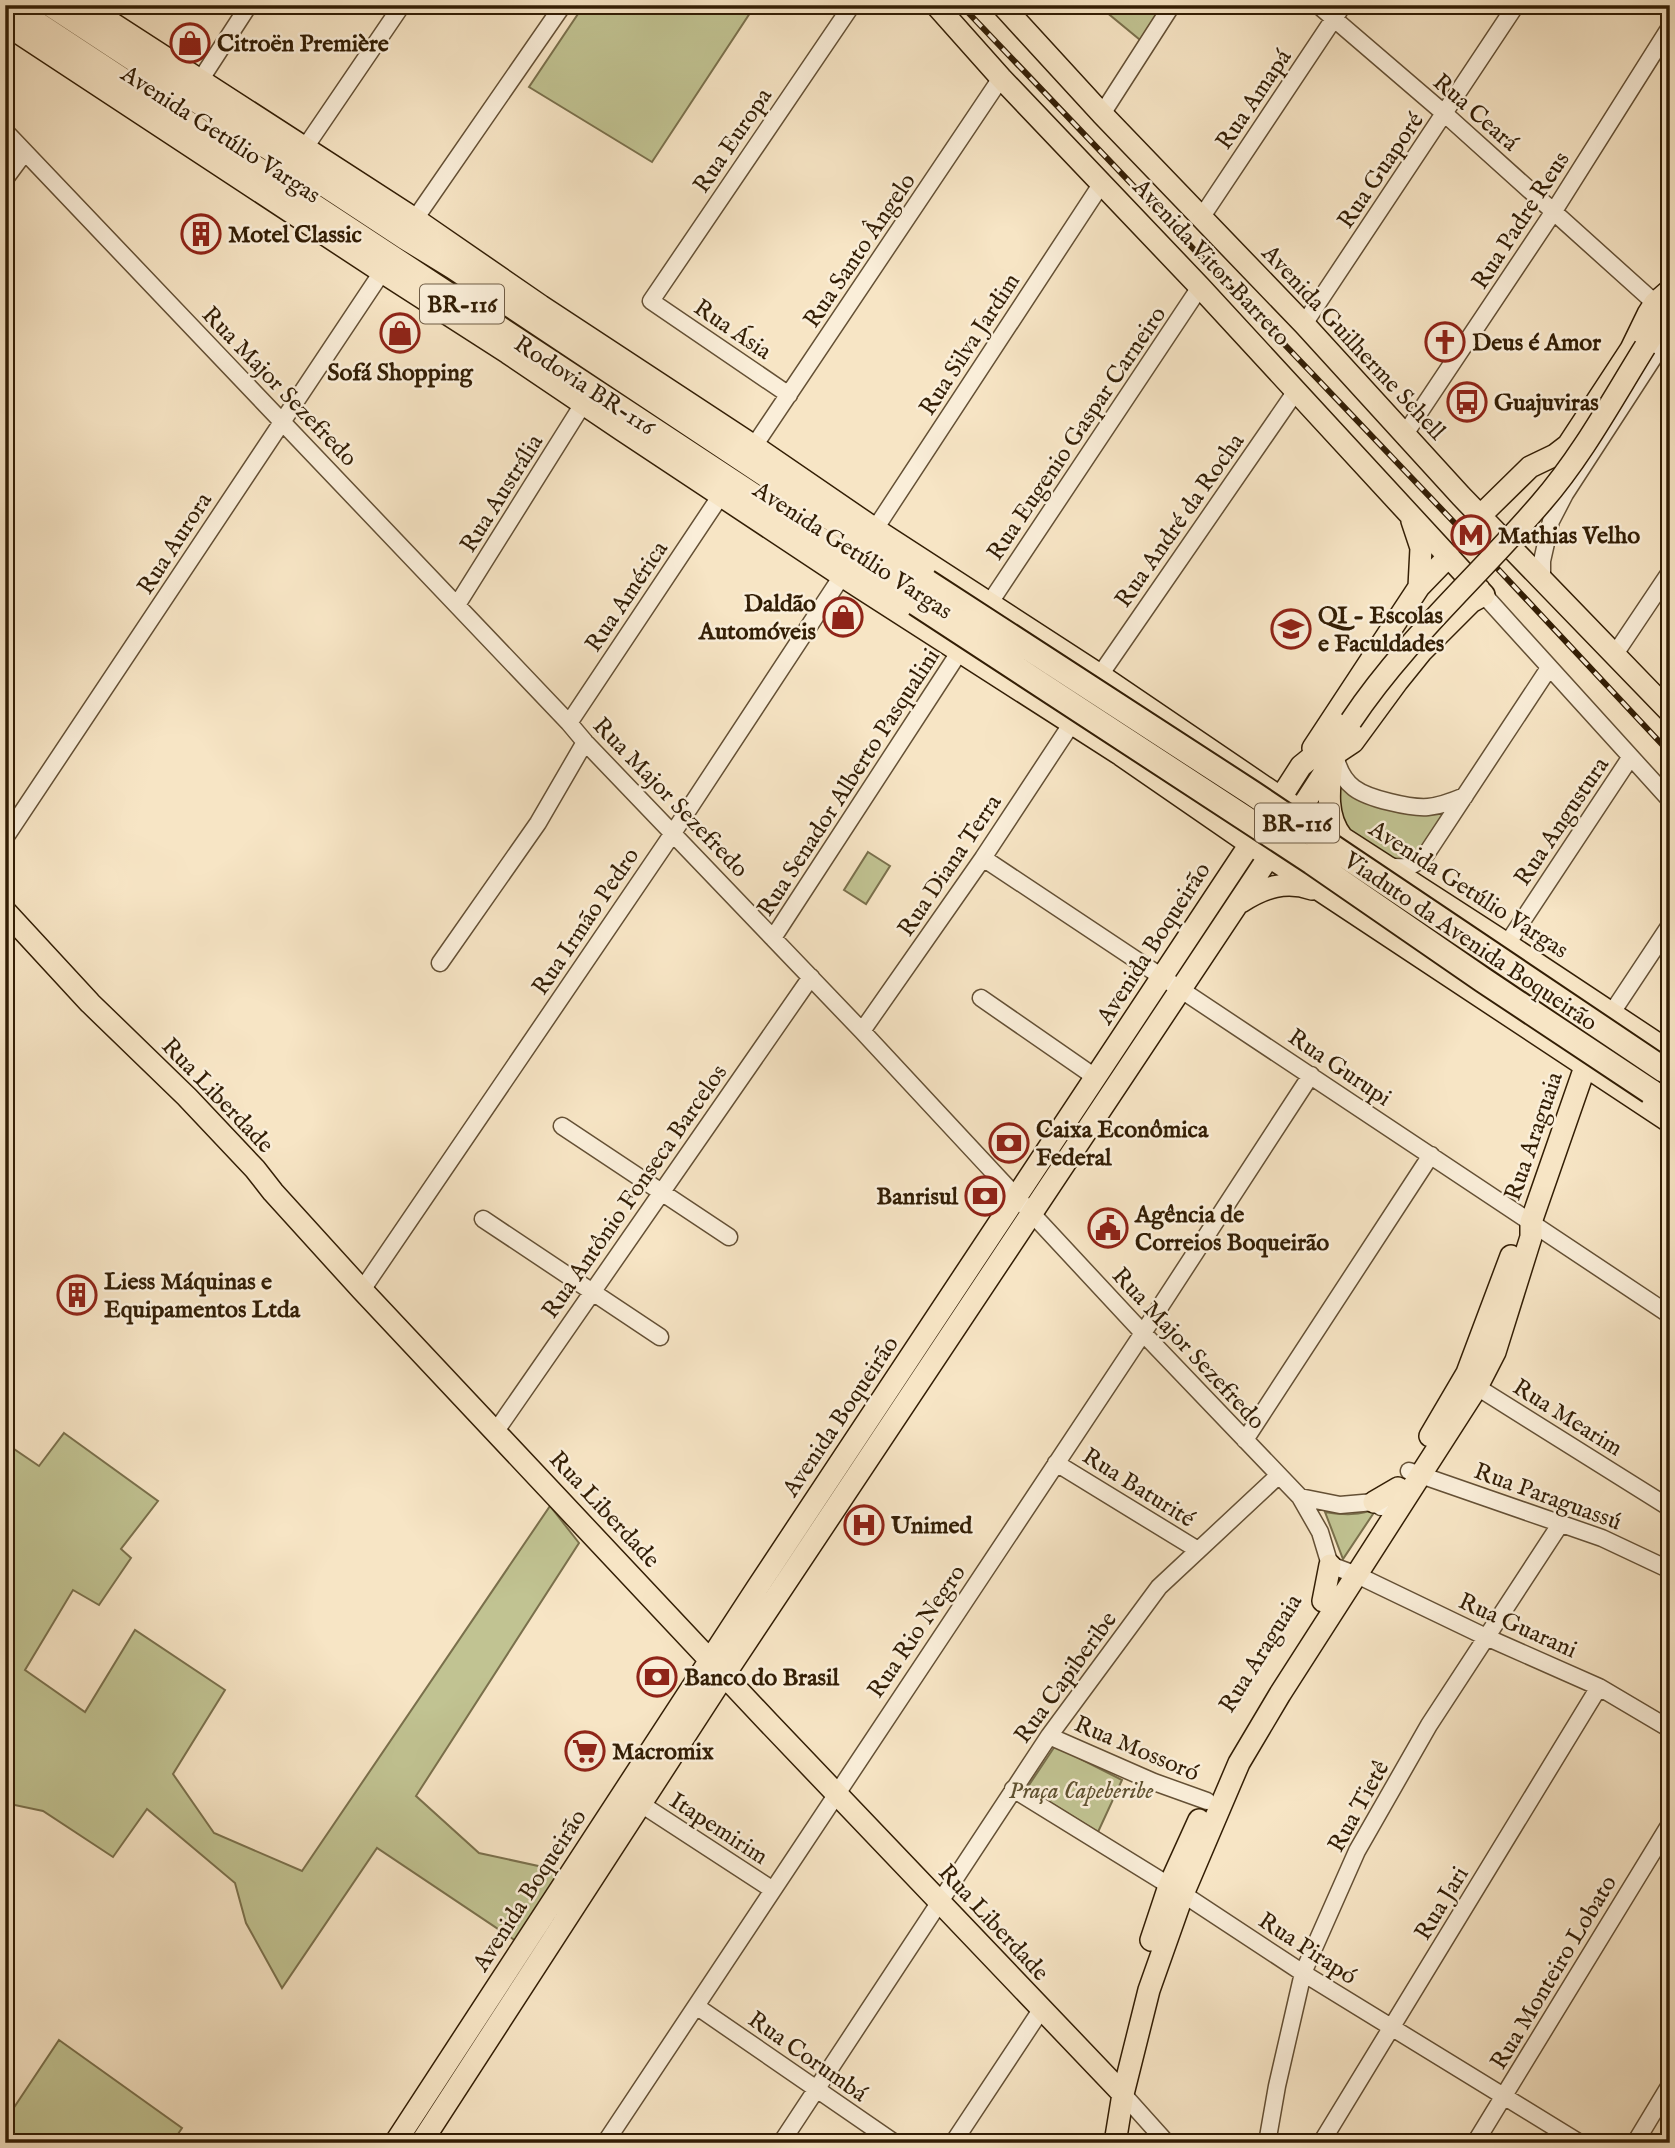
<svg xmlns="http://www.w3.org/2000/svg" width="1675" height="2148" viewBox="0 0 1675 2148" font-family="'IM FELL English',serif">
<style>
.green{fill:#c1c392;stroke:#7a704c;stroke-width:2}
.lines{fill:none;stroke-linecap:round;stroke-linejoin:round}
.minor-casing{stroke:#645035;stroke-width:19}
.major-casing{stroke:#331e05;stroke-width:24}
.highway-casing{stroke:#331e05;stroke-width:28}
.minor{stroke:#faeed9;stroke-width:16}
.major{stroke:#f7e5c5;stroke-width:21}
.highway{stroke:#f7e5c5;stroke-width:24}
.rail-casing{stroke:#331e05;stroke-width:6}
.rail{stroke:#faeed9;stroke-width:3.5;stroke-dasharray:10;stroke-linecap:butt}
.major-bridge-casing{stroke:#331e05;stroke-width:24;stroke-linecap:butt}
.highway-bridge-casing{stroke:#331e05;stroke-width:28;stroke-linecap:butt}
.major-bridge{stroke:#f7e5c5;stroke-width:21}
.highway-bridge{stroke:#f7e5c5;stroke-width:24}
.labels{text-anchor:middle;stroke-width:5;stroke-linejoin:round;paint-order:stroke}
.shield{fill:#faeed9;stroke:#6f5c45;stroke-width:2}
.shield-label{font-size:23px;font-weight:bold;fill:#331e05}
.poi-label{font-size:24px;font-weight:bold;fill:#331e05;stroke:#faeed9;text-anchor:start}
.street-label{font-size:24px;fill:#331e05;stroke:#faeed9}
.park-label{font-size:24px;font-style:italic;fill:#5e502f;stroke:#faeed9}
</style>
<rect width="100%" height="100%" fill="#f7e5c5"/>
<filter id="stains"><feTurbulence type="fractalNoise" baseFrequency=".00286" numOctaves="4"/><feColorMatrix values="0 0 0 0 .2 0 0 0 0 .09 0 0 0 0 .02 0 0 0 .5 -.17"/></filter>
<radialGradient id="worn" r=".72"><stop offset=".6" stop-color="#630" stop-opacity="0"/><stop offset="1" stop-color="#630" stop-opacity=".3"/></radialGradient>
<!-- green -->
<path class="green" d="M 584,5 L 748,5 L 752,10 L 652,162 L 529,87 Z
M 1109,5 L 1144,5 L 1163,17 L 1145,44 L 1105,11 Z
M 1340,781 L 1420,814 L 1445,814 L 1423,849 L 1412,858 L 1394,860 L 1354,835 L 1342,824 L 1337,812 Z
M 868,852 L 890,866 L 866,904 L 844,890 Z
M 64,1433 L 158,1501 L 121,1549 L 131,1558 L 99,1605 L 73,1590 L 25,1670 L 85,1712 L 135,1630 L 225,1690 L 173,1774 L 214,1833 L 302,1871 L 550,1506 L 579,1543 L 416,1796 L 479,1853 L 561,1871 L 516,1941 L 377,1848 L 282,1988 L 246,1923 L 235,1883 L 147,1809 L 113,1857 L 43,1811 L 5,1803 L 5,1443 L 39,1466 Z
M 1377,1508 L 1343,1559 L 1325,1512 C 1343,1515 1360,1516 1377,1508 Z
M 1055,1746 L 1122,1780 L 1098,1832 L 1027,1788 Z
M 59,2040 L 182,2128 L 172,2143 L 5,2143 L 5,2121 Z"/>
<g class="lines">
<!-- minor casing -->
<g class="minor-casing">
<path id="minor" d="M 1318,5 L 1445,114 L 1655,303 L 1659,312
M 199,82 L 249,5
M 1102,114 L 1172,5
M 5,131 L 569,723 L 585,742 L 862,1031 L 1143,1333 L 1300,1497 L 1320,1532 L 1330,1565 L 1357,1575 L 1486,1637 L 1599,1687 L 1670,1729
M 304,149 L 402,5
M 5,179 L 25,152
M 1201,218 L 1343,5
M 415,219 L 563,5
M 1304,324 L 1516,5
M 789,395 L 651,301 L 852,5
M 1405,434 L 1554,211 L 1670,27
M 754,446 L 1001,78
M 875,529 L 1102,183
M 1542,581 L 1542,561 L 1551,521 L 1565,494 L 1654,357 L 1670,344
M 1484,595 L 1670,800
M 989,604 L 1200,287
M 457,605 L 583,404
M 1615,654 L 1670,572
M 1100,675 L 1296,391
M 569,723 L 721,495
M 1335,755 C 1342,787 1360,795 1390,802 C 1402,805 1415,808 1428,807 C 1441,806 1453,801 1465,796
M 5,838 L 382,272
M 983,858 L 1670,1315
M 1387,865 C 1402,870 1414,867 1425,856 L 1549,668
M 773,938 L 960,651
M 1507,944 L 1630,758
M 440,963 L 538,823 L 585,742
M 981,998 L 1095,1077
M 1611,1014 L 1670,925
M 862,1031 L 983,858 L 1072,723
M 562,1126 L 729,1237
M 483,1219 L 660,1337
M 362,1290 L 673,833 L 842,576
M 1477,1387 L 1670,1508
M 496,1431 L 811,977
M 1245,1440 L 1431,1155
M 1056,1463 L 1198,1550
M 1409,1471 L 1602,1538 L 1670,1570
M 1300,1497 L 1340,1505 L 1374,1502 L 1381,1507
M 1049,1736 L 1154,1782 L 1207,1801
M 1013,1789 L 1183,1894 L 1303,1973 L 1580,2143
M 641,1804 L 773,1890
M 696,2006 L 895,2143
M 1123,2094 L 1167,2143
M 605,2143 L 1143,1333 L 1311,1075
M 781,2143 L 1049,1736 L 1159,1587 L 1279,1475
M 953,2143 L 1041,2010
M 1267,2143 L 1277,2086 L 1303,1973 L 1357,1851 L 1429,1725 L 1561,1523
M 1321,2143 L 1599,1687
M 1475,2143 L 1670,1824
M 1635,2143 L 1670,2085"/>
</g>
<!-- major casing -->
<g class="major-casing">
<path id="major" d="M 84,5 L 415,219 L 541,306 L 754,446 L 875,529 L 1100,675 L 1281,798 L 1507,944 L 1670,1052
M 936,5 L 1001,78 L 1200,287 L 1484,595 L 1471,602
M 1002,5 L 1102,114 L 1304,324 L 1461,496 L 1670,712
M 5,24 L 382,272 L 508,353 L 622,430 L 842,576 L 1121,755 L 1250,844 L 1670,1122
M 1645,347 L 1670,309
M 1480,516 L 1530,467 L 1555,455 L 1568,445 L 1631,349 L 1648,314 L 1655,303 L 1670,290
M 1412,521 L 1421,548 L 1419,587
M 1313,748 L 1419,587 L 1449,556
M 1338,752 L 1353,742 L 1397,682 L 1422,651 L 1471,602 L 1479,589
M 1332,763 C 1329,788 1325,816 1342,837
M 1274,808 L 1301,766 L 1344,731
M 1241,902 C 1264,887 1286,880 1312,889
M 5,911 L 90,1003 L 187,1097 L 255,1169 L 273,1192 L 362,1290 L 768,1722 L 1123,2094
M 1430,1436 L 1467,1373 L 1511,1256
M 1374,1502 L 1398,1488
M 1323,1601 L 1330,1565
M 1151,1940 L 1169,1886 L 1199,1820
M 395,2143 L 757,1588 L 1256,835
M 421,2143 L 725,1674 L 1300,810 L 1337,753 L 1344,732
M 1115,2143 L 1123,2094 L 1149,1990 L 1183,1894 L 1239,1763 L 1280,1694 L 1477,1387 L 1495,1352 L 1531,1237 L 1531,1222 L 1585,1067"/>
</g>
<!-- highway casing -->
<g class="highway-casing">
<path id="highway" d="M 8,5 L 916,603
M 52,5 L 405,237 L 454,267 L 927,582
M 1650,1091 L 1670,1104"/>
</g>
<!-- minor -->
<use href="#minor" class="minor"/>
<!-- major -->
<use href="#major" class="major"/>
<!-- highway -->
<use href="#highway" class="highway"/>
<!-- rail casing -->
<g class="rail-casing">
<path id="rail" d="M 961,5 L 1468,537 L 1670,753"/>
</g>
<!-- rail -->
<use href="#rail" class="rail"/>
<!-- major-bridge casing -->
<g class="major-bridge-casing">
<path id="major-bridge" d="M 1351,721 C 1405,640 1478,577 1541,503 C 1582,456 1612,400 1645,347"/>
</g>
<!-- highway-bridge casing -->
<g class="highway-bridge-casing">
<path id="highway-bridge" d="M 927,582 L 1252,793 L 1664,1070
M 916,603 L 1312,862 L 1483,980 L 1650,1091"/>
</g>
<!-- major-bridge -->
<use href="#major-bridge" class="major-bridge"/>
<!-- highway-bridge -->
<use href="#highway-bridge" class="highway-bridge"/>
</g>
<!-- icons -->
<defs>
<g id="shop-ring" transform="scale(2.0125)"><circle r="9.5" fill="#faeed9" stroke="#8f2418" stroke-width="1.5"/><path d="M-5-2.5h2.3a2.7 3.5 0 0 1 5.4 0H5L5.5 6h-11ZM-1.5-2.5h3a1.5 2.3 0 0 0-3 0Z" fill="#8f2418"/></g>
<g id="building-ring" transform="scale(2.0125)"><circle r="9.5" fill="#faeed9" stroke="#8f2418" stroke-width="1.5"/><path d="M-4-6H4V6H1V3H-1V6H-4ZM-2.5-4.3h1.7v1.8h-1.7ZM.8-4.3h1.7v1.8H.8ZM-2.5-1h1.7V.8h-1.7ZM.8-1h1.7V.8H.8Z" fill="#8f2418"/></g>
<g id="church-ring" transform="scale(2.0125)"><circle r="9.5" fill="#faeed9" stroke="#8f2418" stroke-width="1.5"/><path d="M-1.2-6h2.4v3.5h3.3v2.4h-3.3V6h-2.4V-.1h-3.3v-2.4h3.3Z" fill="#8f2418"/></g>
<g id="bus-ring" transform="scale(2.0125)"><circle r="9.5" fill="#faeed9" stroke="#8f2418" stroke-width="1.5"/><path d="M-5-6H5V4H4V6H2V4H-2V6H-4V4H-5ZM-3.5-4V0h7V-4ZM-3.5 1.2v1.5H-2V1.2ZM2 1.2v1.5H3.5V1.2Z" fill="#8f2418"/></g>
<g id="metro-ring" transform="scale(2.0125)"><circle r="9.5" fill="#faeed9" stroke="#8f2418" stroke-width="1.5"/><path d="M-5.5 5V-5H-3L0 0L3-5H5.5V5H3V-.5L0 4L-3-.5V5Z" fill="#8f2418"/></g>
<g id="school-ring" transform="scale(2.0125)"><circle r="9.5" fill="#faeed9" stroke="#8f2418" stroke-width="1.5"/><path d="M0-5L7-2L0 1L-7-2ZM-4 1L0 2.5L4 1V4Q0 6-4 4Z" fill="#8f2418"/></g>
<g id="bank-ring" transform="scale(2.0125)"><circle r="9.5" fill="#faeed9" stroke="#8f2418" stroke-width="1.5"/><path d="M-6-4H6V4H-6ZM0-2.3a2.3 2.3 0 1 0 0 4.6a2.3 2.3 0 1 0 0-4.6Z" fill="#8f2418"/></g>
<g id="civic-ring" transform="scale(2.0125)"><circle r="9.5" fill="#faeed9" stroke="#8f2418" stroke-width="1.5"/><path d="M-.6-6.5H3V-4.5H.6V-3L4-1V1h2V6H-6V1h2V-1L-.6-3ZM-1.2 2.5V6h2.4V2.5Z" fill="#8f2418"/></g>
<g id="hospital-ring" transform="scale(2.0125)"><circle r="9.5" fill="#faeed9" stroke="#8f2418" stroke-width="1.5"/><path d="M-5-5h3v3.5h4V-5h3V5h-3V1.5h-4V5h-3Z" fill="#8f2418"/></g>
<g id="supermarket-ring" transform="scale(2.0125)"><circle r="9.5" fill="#faeed9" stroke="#8f2418" stroke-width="1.5"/><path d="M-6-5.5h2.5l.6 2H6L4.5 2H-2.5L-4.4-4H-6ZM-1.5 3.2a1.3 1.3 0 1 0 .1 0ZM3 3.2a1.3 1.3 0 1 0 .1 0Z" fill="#8f2418"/></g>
</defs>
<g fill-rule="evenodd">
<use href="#shop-ring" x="190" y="43"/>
<use href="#building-ring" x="201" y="234"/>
<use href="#shop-ring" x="400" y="333"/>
<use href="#church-ring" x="1445" y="342"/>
<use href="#bus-ring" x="1467" y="402"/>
<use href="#metro-ring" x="1471" y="535"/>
<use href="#shop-ring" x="843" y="617"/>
<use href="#school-ring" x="1291" y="629"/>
<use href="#bank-ring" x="1009" y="1143"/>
<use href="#bank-ring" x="985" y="1196"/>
<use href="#civic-ring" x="1108" y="1228"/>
<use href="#building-ring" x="77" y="1295"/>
<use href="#hospital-ring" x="864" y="1525"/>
<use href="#bank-ring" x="657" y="1677"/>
<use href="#supermarket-ring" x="585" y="1751"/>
</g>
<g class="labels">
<!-- shield labels -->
<g class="shield">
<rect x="420" y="284.5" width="84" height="39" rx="5"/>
<rect x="1255" y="803.5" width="84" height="39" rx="5"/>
</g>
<g class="shield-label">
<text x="462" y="312">BR-116</text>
<text x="1297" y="831">BR-116</text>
</g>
<!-- poi labels -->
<g class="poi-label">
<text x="217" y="51">Citroën Première</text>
<text x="228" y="242">Motel Classic</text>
<text x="1472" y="350">Deus é Amor</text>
<text x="400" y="380" text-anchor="middle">Sofá Shopping</text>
<text x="1494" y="410">Guajuviras</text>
<text x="1498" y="543">Mathias Velho</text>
<text x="816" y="611" text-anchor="end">Daldão<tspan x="816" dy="28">Automóveis</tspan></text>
<text x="1318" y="623">QI - Escolas<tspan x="1318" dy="28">e Faculdades</tspan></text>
<text x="1036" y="1137">Caixa Econômica<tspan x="1036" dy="28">Federal</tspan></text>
<text x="958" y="1204" text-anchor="end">Banrisul</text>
<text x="1135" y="1222">Agência de<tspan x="1135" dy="28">Correios Boqueirão</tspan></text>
<text x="104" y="1289">Liess Máquinas e<tspan x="104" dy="28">Equipamentos Ltda</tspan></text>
<text x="891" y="1533">Unimed</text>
<text x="684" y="1685">Banco do Brasil</text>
<text x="612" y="1759">Macromix</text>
</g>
<!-- street labels -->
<g class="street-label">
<text transform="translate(1253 99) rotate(-56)" y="8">Rua Amapá</text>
<text transform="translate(1476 112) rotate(41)" y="8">Rua Ceará</text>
<text transform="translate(221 134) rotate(33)" y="8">Avenida Getúlio Vargas</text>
<text transform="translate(732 140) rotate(-56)" y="8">Rua Europa</text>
<text transform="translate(1380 170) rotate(-56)" y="8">Rua Guaporé</text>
<text transform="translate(1520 220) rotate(-57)" y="8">Rua Padre Reus</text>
<text transform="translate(859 250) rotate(-56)" y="8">Rua Santo Ângelo</text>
<text transform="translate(1212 262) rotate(47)" y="8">Avenida Vitor Barreto</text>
<text transform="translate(733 329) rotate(34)" y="8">Rua Ásia</text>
<text transform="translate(1354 342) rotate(47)" y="8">Avenida Guilherme Schell</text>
<text transform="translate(969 344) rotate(-57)" y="8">Rua Silva Jardim</text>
<text transform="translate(585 385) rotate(33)" y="8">Rodovia BR-116</text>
<text transform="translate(280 386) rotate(46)" y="8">Rua Major Sezefredo</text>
<text transform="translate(1076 433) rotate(-56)" y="8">Rua Eugenio Gaspar Carneiro</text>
<text transform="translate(501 493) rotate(-58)" y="8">Rua Austrália</text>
<text transform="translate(1179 520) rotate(-55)" y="8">Rua André da Rocha</text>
<text transform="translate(174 543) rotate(-57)" y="8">Rua Aurora</text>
<text transform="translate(853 550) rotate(33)" y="8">Avenida Getúlio Vargas</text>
<text transform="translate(626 596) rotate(-56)" y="8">Rua América</text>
<text transform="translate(848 782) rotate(-57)" y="8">Rua Senador Alberto Pasqualini</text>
<text transform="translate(671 797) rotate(46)" y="8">Rua Major Sezefredo</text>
<text transform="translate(1561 821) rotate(-56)" y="8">Rua Angustura</text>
<text transform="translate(949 865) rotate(-56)" y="8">Rua Diana Terra</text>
<text transform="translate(1469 889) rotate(33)" y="8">Avenida Getúlio Vargas</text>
<text transform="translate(585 921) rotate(-56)" y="8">Rua Irmão Pedro</text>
<text transform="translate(1471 941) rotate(34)" y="8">Viaduto da Avenida Boqueirão</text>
<text transform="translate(1153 943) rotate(-57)" y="8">Avenida Boqueirão</text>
<text transform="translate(1340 1067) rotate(34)" y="8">Rua Gurupi</text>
<text transform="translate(218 1095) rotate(46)" y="8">Rua Liberdade</text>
<text transform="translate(1533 1136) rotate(-71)" y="8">Rua Araguaia</text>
<text transform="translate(634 1191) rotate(-55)" y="8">Rua Antônio Fonseca Barcelos</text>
<text transform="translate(1189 1348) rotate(47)" y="8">Rua Major Sezefredo</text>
<text transform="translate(840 1416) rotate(-56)" y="8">Avenida Boqueirão</text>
<text transform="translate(1568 1417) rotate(32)" y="8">Rua Mearim</text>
<text transform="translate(1139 1487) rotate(32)" y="8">Rua Baturité</text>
<text transform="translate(1548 1496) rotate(20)" y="8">Rua Paraguassú</text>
<text transform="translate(605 1509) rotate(47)" y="8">Rua Liberdade</text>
<text transform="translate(1518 1625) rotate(24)" y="8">Rua Guarani</text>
<text transform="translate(916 1631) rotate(-56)" y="8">Rua Rio Negro</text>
<text transform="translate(1260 1653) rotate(-58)" y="8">Rua Araguaia</text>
<text transform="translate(1065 1677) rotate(-54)" y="8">Rua Capiberibe</text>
<text transform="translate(1137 1748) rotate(23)" y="8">Rua Mossoró</text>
<text transform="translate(1358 1806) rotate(-61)" y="8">Rua Tietê</text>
<text transform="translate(719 1828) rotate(33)" y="8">Itapemirim</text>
<text transform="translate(529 1890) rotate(-57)" y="8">Avenida Boqueirão</text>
<text transform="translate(1441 1903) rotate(-59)" y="8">Rua Jari</text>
<text transform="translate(994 1922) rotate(47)" y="8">Rua Liberdade</text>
<text transform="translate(1308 1948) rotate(33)" y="8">Rua Pirapó</text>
<text transform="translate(1553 1972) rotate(-59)" y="8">Rua Monteiro Lobato</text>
<text transform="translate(808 2056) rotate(35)" y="8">Rua Corumbá</text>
</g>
<!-- park labels -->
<g class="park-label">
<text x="1081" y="1798">Praça Capeberibe</text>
</g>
</g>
<!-- margin -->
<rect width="1675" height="2148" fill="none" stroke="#f7e5c5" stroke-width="28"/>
<rect x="7" y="7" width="1661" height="2134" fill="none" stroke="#331e05" stroke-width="3.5"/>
<rect x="14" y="14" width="1647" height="2120" fill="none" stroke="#331e05" stroke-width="2"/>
<rect width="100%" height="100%" filter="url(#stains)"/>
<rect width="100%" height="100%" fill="url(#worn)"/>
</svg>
